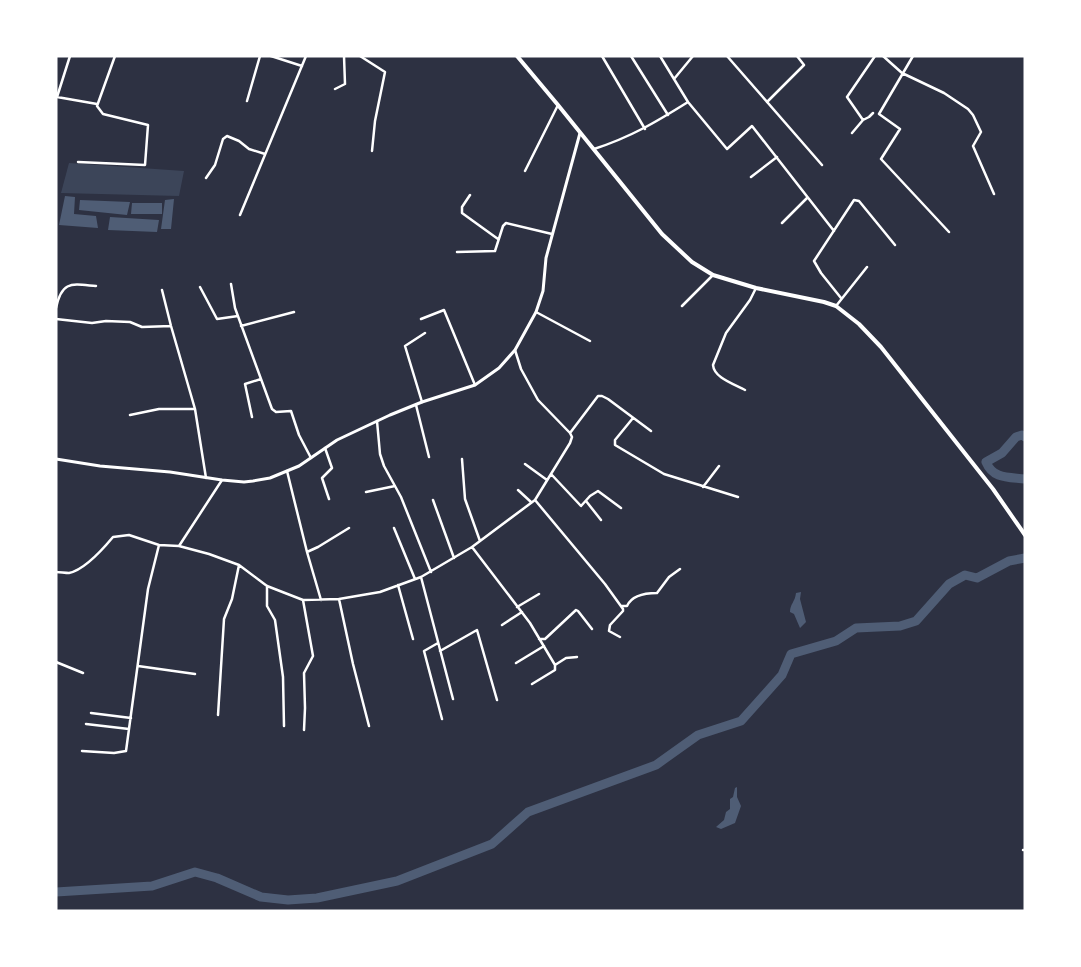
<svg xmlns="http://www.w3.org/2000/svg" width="1081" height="967" viewBox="0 0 1081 967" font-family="Manrope,sans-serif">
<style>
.green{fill:#3c4559}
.water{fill:#4f5d75}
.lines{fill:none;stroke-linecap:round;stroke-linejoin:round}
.river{stroke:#4f5d75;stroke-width:9}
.minor{stroke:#fff;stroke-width:2.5}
.tertiary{stroke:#fff;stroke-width:3}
.secondary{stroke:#fff;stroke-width:4}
</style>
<rect width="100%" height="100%" fill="#2d3142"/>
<!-- green -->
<path class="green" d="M 69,163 L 184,171 L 179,196 L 61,193 Z"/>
<!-- water -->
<path class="water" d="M 65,196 L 75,197 L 74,214 L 96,216 L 98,228 L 59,225 Z
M 174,199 L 171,229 L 161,229 L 165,200 Z
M 80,200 L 130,202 L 127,215 L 79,210 Z
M 132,203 L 162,203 L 162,214 L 131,214 Z
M 110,217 L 159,220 L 157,232 L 108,230 Z
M 801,592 L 800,599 L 806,622 L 800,628 L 794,614 L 790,612 C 790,604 795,602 796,593 Z
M 737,787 L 737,797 L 741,806 L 735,823 L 721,829 L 716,827 L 724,820 L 726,812 L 730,809 L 730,799 L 733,797 L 735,788 Z"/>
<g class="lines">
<!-- river -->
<path class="river" d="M 1025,437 L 1022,435 L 1016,437 L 1002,453 L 986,462 C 993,479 1008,477 1025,479
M 56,892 L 152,886 L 195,872 L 217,878 L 261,897 L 288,900 L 317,898 L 397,881 L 492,844 L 528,812 L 656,765 L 698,735 L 741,721 L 782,675 L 791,654 L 836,641 L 856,628 L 900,626 L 916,621 L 949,584 L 965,575 L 977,578 L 1009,561 L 1025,558"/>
<!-- minor -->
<path class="minor" d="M 70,56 L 57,97 L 97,104
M 271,56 L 302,66
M 360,56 L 385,72 L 375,121 L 372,151
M 602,56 L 645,129
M 631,56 L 668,115
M 660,56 L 688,102 L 727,149 L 752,126 L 834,231
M 727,56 L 822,165
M 883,56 L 902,73 L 944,93 L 968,109 L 973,115 L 981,132 L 973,146 L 994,194
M 913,56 L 879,114 L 900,129 L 881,159 L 949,232
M 674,79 L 693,56
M 335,89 L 345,84 L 344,56
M 247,101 L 260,56
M 767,102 L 804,65 L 797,56
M 863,120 L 847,97 L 875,56
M 852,133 L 863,120 L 869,117 L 873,113
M 594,149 C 631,137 656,122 688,102
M 78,162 L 145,165 L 148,125 L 103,114 L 97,106 L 115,56
M 525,171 L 558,105
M 751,177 L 777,157
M 206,178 L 215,165 L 223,139 L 227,136 L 239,141 L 249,149 L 265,154
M 470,195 L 462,207 L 462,213 L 498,239
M 240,215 L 306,56
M 782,223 L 807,198
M 457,252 L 495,251 L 503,226 L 506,223 L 552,234
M 231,284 L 235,308 L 272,409 L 276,412 L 291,411 L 299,435 L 311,458
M 200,287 L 217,319 L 238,316
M 162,290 L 171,326 L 195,409 L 206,478
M 841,298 L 821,273 L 814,261 L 854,200 L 859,201 L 895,245
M 682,306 L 713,275
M 836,306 L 867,267
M 56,308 C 62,280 72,284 96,286
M 536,312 L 590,341
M 56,319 L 92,323 L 106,321 L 130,322 L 142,327 L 171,326
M 421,319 L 444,310 L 475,385
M 241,326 L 294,312
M 515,350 L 521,369 L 538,400 L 570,433
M 745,390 C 734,384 714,378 713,365 L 726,333 L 750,300 L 756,288
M 422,402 L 405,346 L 425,333
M 416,405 L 429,457
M 130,415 L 159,409 L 195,409
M 252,417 L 245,384 L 261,379
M 633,418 L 615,440 L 615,445 L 664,474 L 738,497
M 377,421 L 380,454 L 384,466 L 401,497 L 431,572
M 325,448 L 332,468 L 322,478 L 329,499
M 462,459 L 465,499 L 480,541
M 525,464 L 547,480
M 287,471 L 307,552 L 321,600
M 551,474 L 581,506 L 590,496 L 598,491 L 621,508
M 703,487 L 719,466
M 518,490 L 531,502
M 366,492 L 395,486
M 433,500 L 454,558
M 535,500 L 605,584 L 623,609 L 623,611 L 610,625 L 609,631 L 620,637
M 586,501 L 601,520
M 394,528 L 415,579
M 179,546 L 222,480
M 472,547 L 530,623 L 555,665 L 555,670 L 532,684
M 307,552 L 318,547 L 349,528
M 56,572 C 60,572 65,573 69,573 C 84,570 103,549 113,537 L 129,535 L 159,545 L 179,546 L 209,554 L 239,565 L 267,586 L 303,600 L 339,599 L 380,592 L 421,577 L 472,547 L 535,500 L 570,443 L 572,437 L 570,433 L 598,396 L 602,396 L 608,399 L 651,431
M 421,577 L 453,699
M 398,585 L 413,639
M 267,586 L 267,606 L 275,620 L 283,677 L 284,726
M 339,599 L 353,664 L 369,726
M 303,600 L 313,656 L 304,673 L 305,708 L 304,730
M 622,606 L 627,606 C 632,595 646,593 657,593 L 669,577 L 680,569
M 517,607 L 539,594
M 502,625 L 522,612
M 539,639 L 545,639 L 576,610 L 578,611 L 592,629
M 438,643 L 424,651 L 442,719
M 440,651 L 477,630 L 497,700
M 56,662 L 83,673
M 516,663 L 544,646
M 555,665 L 566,658 L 577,657
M 138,666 L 195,674
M 91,713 L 131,718
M 218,715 L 224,619 L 232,599 L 239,565
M 86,724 L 129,729
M 82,751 L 114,753 L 126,751 L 148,589 L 159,545
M 1023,850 L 1025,850"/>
<!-- tertiary -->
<path class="tertiary" d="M 56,459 L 100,466 L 170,472 L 222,480 L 244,482 L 253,481 L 270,478 L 299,466 L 337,440 L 390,415 L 422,402 L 475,385 L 499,368 L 515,350 L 536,312 L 543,291 L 546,258 L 580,133"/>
<!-- secondary -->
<path class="secondary" d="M 517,56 L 558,105 L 662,234 L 692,262 L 713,275 L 756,288 L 824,302 L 836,306 L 859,324 L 881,347 L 993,489 L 1025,535"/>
</g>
<!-- border -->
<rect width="1081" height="967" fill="none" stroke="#ffffff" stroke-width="115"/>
</svg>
